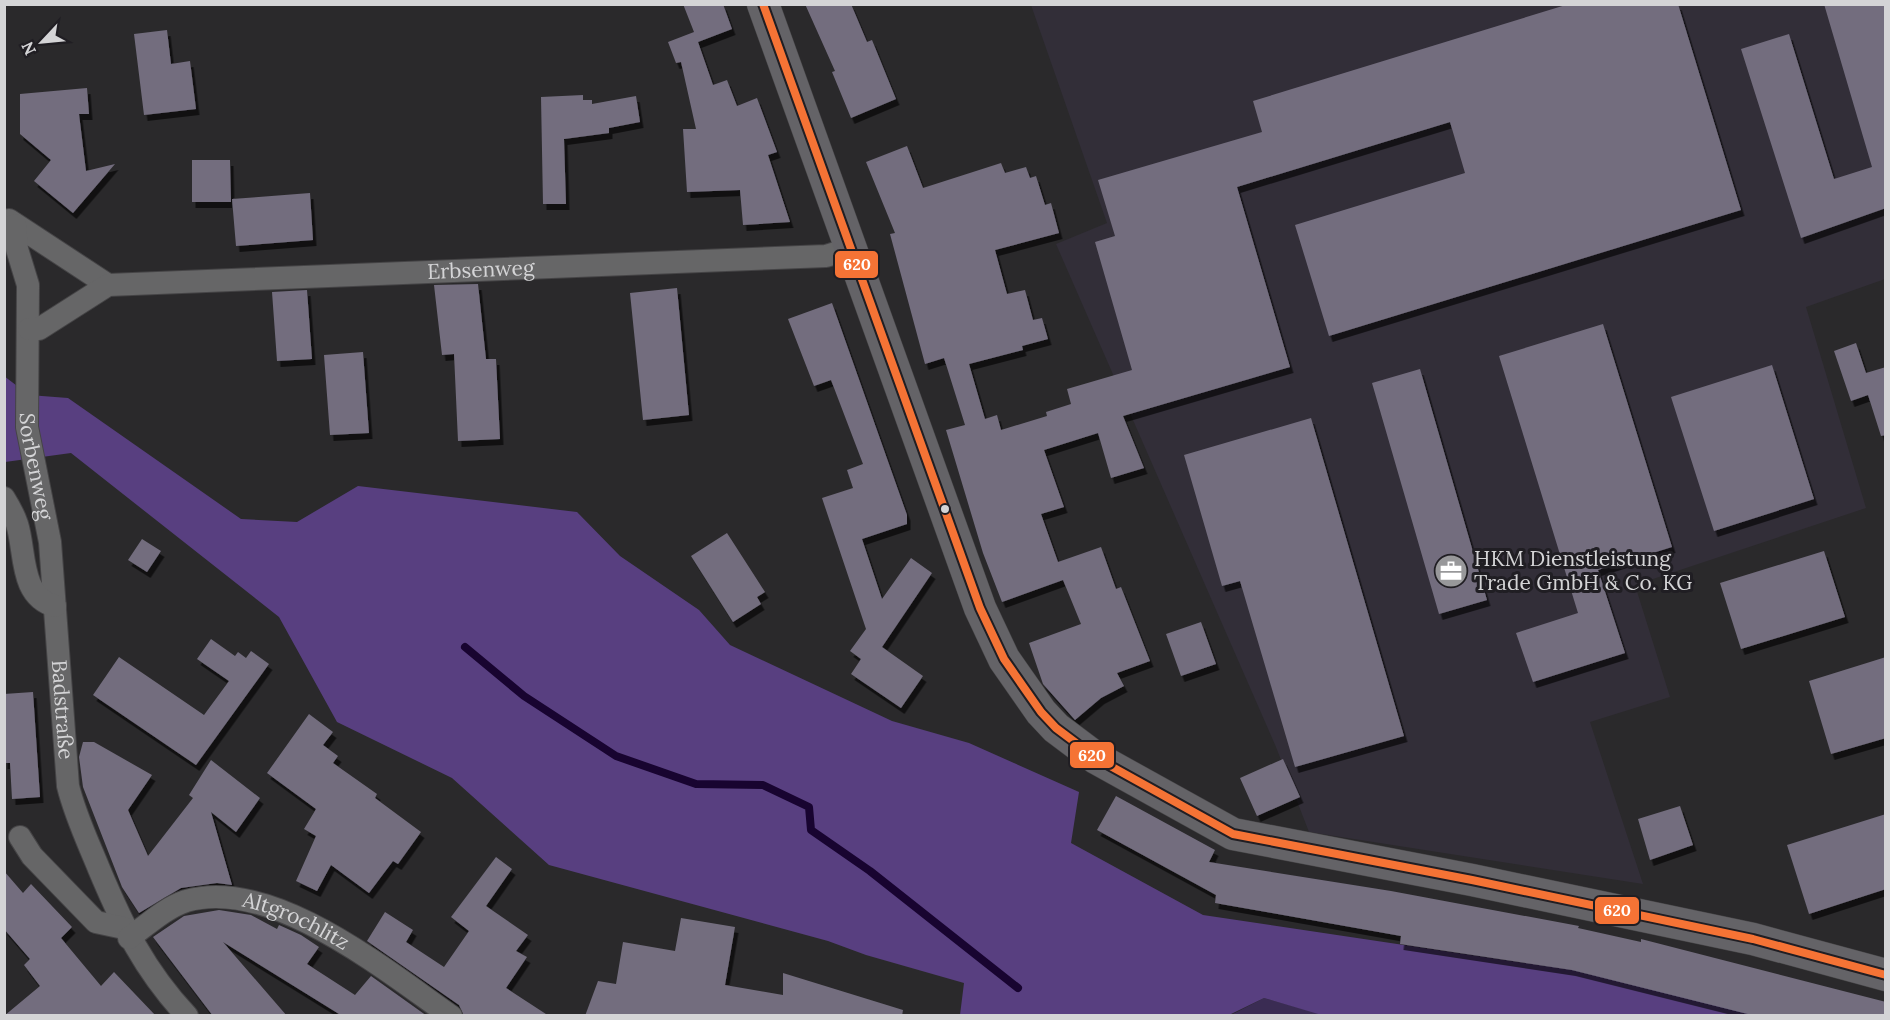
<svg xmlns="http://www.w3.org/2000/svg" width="1890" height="1020" viewBox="0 0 1890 1020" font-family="Lora,serif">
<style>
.built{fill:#322e38}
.green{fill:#3a2c53}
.forest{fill:#583f80}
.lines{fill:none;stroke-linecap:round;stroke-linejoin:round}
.stream{stroke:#180430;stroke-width:8}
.building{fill:#736d7e;filter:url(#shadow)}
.minor-casing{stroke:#454446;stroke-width:24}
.secondary-casing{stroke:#454446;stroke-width:33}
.minor{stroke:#666667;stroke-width:22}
.secondary{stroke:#646367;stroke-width:32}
.bus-1-casing{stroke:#201e23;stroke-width:12}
.bus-1{stroke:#f57335;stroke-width:8}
.bus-dot{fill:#d4d4d6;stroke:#201e23;stroke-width:2}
.labels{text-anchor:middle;stroke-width:6;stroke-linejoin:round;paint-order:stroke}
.street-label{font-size:21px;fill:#d4d4d6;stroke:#201e23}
.poi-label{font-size:21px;fill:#d4d4d6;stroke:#201e23;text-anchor:start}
.line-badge{stroke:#201e23;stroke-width:2}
.badge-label{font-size:16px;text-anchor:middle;font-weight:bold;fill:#fff}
</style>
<defs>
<filter id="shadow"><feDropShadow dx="3.5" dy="6" stdDeviation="0" flood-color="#0009"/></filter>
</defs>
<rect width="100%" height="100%" fill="#2a292b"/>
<!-- built -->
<path class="built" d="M 1031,5 L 1885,5 L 1885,279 L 1806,307 L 1866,508 L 1635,585 L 1670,697 L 1590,722 L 1643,884 L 1309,832 L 1276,747 L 1056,244 L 1107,223 Z"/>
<!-- green -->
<path class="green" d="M 1264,998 L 1325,1015 L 1229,1016 Z"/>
<!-- forest -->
<path class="forest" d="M 4,376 L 29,395 L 68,398 L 241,519 L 297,522 L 358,486 L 577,512 L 620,556 L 699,610 L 730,645 L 892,721 L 969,743 L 1079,792 L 1071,843 L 1203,915 L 1572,970 L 1756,1015 L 1325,1016 L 1264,998 L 1229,1015 L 960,1015 L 964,983 L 866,955 L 828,941 L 549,865 L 452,778 L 337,722 L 279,617 L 71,453 L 5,462 Z"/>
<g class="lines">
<!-- stream -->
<path class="stream" d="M 465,647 L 524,696 L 616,756 L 696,784 L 763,785 L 809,807 L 811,830 L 870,871 L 1018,988"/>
</g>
<!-- building -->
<path class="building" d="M 683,4 L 723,4 L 732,29 L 698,42 L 713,85 L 727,80 L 737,106 L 757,98 L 777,152 L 768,155 L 790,222 L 743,225 L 740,190 L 687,192 L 683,129 L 696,129 L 681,62 L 676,63 L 668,42 L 694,32 Z
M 805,4 L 851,4 L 867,42 L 872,40 L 896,99 L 851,118 L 832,72 L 835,71 Z
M 1569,4 L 1678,4 L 1741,210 L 1329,336 L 1295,225 L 1465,173 L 1450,122 L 1237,187 L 1290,367 L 1123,416 L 1144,468 L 1111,478 L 1098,433 L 1044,450 L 1064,507 L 1041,514 L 1058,562 L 1101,547 L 1116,589 L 1121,587 L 1150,661 L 1117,673 L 1124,686 L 1101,698 L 1075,720 L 1043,684 L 1029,643 L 1081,624 L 1063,580 L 1002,602 L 983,553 L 946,430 L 965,425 L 944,358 L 925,364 L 890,234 L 895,233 L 866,162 L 907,146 L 923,188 L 1001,163 L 1005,173 L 1026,167 L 1030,178 L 1036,176 L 1045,205 L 1051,203 L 1059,233 L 995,250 L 1007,294 L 1025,290 L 1033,320 L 1042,318 L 1048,339 L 1022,346 L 1023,350 L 969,364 L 985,419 L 997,415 L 1001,430 L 1047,416 L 1046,412 L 1071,404 L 1067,389 L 1132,370 L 1095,242 L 1115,236 L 1098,180 L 1262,132 L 1253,101 Z
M 1824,4 L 1886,4 L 1886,208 L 1801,238 L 1741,49 L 1789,34 L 1834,179 L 1872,167 Z
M 167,30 L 171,64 L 190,61 L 196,109 L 144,115 L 134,34 Z
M 87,88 L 89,114 L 79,114 L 86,171 L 115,164 L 73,213 L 34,181 L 51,160 L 20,134 L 20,94 Z
M 583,95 L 583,100 L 592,100 L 592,104 L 636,96 L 640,122 L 609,128 L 609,133 L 564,139 L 566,204 L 543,204 L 541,97 Z
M 192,160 L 230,160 L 231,202 L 192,202 Z
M 310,193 L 313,240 L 236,246 L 232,199 Z
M 478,284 L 486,359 L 496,359 L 500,439 L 458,441 L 454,354 L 442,355 L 434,285 Z
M 677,288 L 689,415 L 643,420 L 630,293 Z
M 307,290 L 312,359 L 277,361 L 272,292 Z
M 832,303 L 907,515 L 907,524 L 862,539 L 882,599 L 911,558 L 932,573 L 882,647 L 923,676 L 901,708 L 851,674 L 861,659 L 850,651 L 866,629 L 822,498 L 853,488 L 847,470 L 863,464 L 831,380 L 814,386 L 788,319 Z
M 1603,324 L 1672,547 L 1598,570 L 1625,653 L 1533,682 L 1516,633 L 1578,613 L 1499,356 Z
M 1856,343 L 1866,373 L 1886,367 L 1886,435 L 1881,436 L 1868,395 L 1851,401 L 1834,351 Z
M 363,352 L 369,433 L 330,435 L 324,355 Z
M 1772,365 L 1814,499 L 1714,531 L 1671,397 Z
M 1420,369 L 1487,600 L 1439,614 L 1372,383 Z
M 1311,418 L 1404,736 L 1295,767 L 1240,581 L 1222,586 L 1184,455 Z
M 727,533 L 765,592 L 757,597 L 761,604 L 733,622 L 691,556 Z
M 142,539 L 161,551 L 147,572 L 128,560 Z
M 1824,551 L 1845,617 L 1741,649 L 1720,583 Z
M 1201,622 L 1216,664 L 1181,676 L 1166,634 Z
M 211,639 L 235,656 L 238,652 L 246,658 L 251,651 L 269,664 L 196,765 L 93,695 L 119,657 L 204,715 L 229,681 L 197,659 Z
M 1886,657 L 1886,738 L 1831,754 L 1809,681 Z
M 33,692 L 40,797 L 12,799 L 10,763 L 4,763 L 4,694 Z
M 309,714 L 333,732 L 323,745 L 338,756 L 333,763 L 377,794 L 375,798 L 421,832 L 398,864 L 393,861 L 369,893 L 331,865 L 317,891 L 296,881 L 316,836 L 304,829 L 316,809 L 267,773 Z
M 83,742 L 94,742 L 152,775 L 128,810 L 148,856 L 193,798 L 189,795 L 211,760 L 260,798 L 236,832 L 211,812 L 232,885 L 217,883 L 181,888 L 139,913 L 122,887 L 83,787 L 79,757 Z
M 1283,759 L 1300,797 L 1257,816 L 1240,778 Z
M 1116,796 L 1215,850 L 1209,862 L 1391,891 L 1579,926 L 1578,928 L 1641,942 L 1641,939 L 1886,1002 L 1886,1016 L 1756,1016 L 1572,970 L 1400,944 L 1401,936 L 1215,903 L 1216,895 L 1097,830 Z
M 1680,806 L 1693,845 L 1650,860 L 1638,819 Z
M 1886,814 L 1886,889 L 1809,914 L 1787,845 Z
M 496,857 L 512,869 L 486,906 L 528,935 L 516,951 L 527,957 L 506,988 L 549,1016 L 464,1016 L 459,1005 L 367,941 L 385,912 L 413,930 L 406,942 L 444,967 L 469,931 L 451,917 Z
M 4,871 L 23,893 L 31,884 L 72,927 L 61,938 L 101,986 L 114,972 L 156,1016 L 4,1016 L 40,986 L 24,965 L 30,959 L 4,929 Z
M 219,910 L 251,915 L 277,929 L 279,925 L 301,935 L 319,947 L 307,964 L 355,995 L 371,976 L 427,1016 L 337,1016 L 339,1014 L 223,942 L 287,1016 L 213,1016 L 153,937 L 184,916 Z
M 681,918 L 735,927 L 725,985 L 783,995 L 783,973 L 903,1010 L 902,1016 L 585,1016 L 598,981 L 616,984 L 623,942 L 675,951 Z"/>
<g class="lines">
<!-- minor casing -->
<g class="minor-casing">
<g id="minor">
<path d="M 9,220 L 108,285"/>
<path id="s1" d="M 15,225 L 17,249 L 28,285 L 27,427 L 50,542 L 68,786 C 75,815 88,842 99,869 C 123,926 144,970 187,1016"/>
<path id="s2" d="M 29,329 L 39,329 L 108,285 L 826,256 L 852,248"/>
<path d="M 4,498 C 9,506 14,515 17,524 C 26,552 19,596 55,606"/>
<path d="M 20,837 L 32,856 L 96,922 L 124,928"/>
<path id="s3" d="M 129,938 C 147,925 165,908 186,901 C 271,876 385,970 451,1016"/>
</g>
</g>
<!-- secondary casing -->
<g class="secondary-casing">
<path id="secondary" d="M 763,4 L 980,608 L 1004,659 L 1041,712 L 1056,728 L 1096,758 L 1233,834 L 1472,880 L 1753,939 L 1886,975"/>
</g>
<!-- minor -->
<use href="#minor" class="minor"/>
<!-- secondary -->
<use href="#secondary" class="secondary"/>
<!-- bus-1 casing -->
<g class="bus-1-casing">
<path id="bus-1" d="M 763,4 L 980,608 L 1004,659 L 1041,712 L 1056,728 L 1096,758 L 1233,834 L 1472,880 L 1753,939 L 1886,975"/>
</g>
<!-- bus-1 -->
<use href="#bus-1" class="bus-1"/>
</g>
<!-- icons -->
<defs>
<g id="office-disc" transform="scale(1.725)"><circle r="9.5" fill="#98989a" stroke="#201e23"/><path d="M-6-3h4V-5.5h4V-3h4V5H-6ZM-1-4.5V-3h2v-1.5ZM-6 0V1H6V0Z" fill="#fff"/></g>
</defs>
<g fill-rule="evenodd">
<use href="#office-disc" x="1451" y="571"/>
</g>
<!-- markers -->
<circle class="bus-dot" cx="945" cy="509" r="5"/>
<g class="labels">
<!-- street labels -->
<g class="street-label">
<text dy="7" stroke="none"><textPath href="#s2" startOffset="465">Erbsenweg</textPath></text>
<text dy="7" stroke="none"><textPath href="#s1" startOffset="244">Sorbenweg</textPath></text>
<text dy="7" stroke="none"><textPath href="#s1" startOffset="489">Badstraße</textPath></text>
<text dy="7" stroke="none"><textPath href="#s3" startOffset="183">Altgrochlitz</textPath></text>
</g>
<!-- poi labels -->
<g class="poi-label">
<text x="1474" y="566">HKM Dienstleistung<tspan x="1474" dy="24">Trade GmbH &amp; Co. KG</tspan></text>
</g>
</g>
<g class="line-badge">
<rect x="834" y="250" width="45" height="29" rx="6" fill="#f57335"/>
<rect x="1069" y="741" width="46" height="28" rx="6" fill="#f57335"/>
<rect x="1594" y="896" width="46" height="29" rx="6" fill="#f57335"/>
</g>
<g class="badge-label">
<text x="857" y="270">620</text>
<text x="1092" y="761">620</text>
<text x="1617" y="916">620</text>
</g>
<!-- border -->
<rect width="1890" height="1020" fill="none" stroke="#d4d4d6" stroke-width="12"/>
<!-- north arrow -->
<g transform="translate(42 42) rotate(244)" stroke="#201e23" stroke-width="4.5" paint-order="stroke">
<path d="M0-4.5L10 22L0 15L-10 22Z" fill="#d4d4d6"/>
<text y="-9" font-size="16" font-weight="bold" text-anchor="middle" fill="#d4d4d6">N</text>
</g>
</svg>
